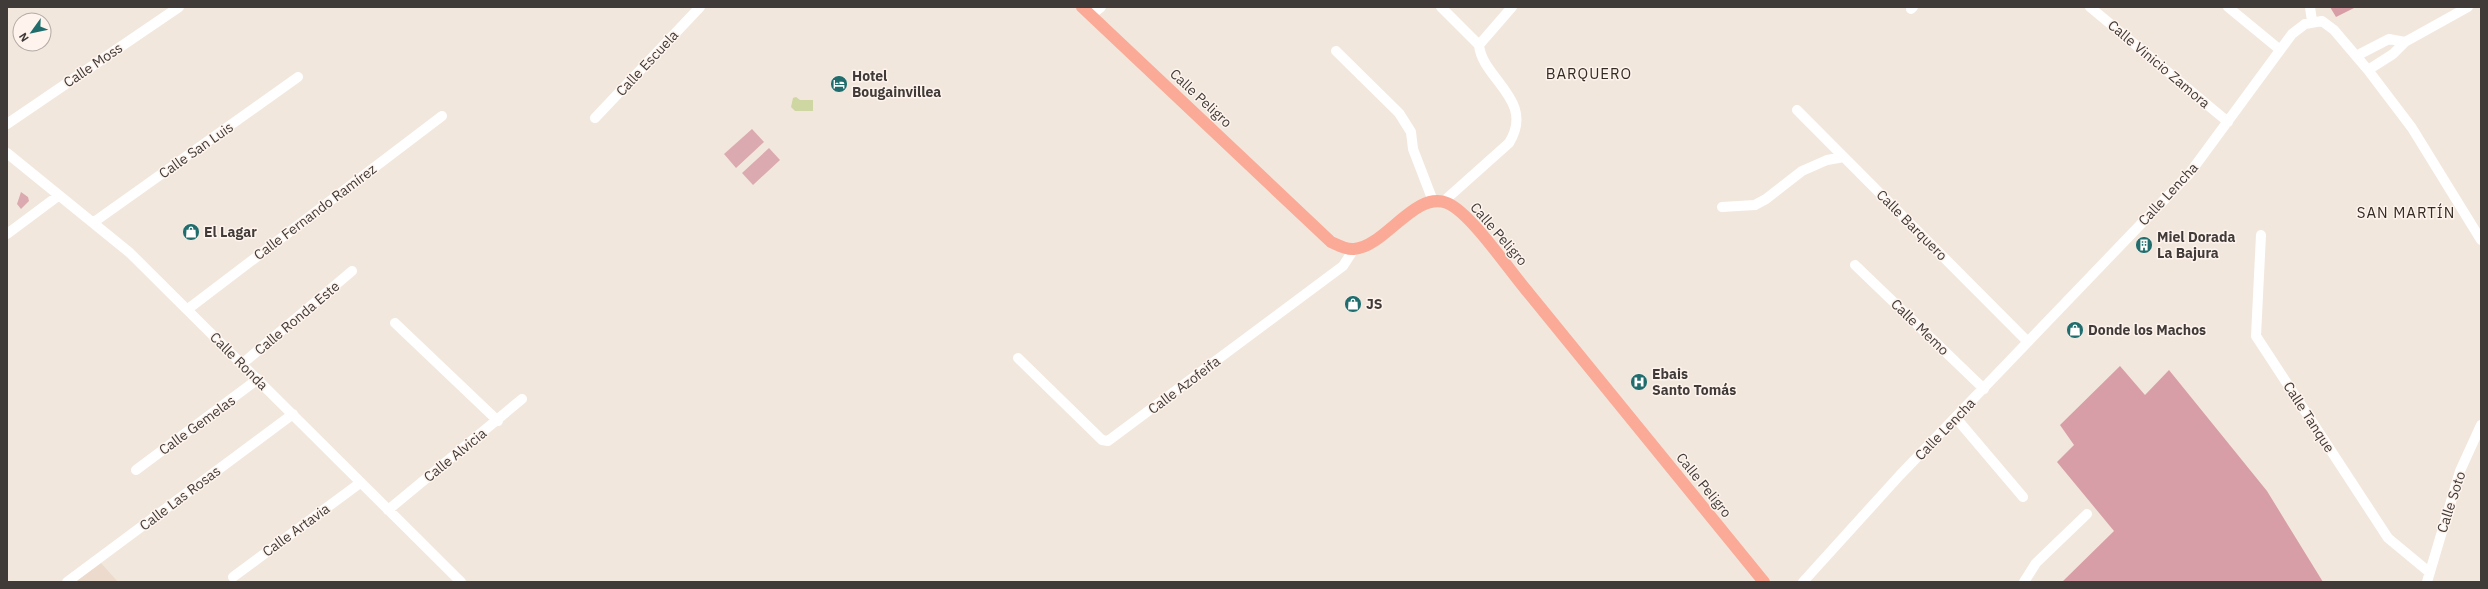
<svg xmlns="http://www.w3.org/2000/svg" width="2488" height="589" viewBox="0 0 2488 589" font-family="'IBM Plex Sans',sans-serif">
<style>
.built{fill:#ecdbcc}
.green{fill:#dbaab1}
.forest{fill:#d89ea7}
.water{fill:#ced6a1}
.lines{fill:none;stroke-linecap:round;stroke-linejoin:round}
.minor{stroke:#fff;stroke-width:10}
.major{stroke:#faaa96;stroke-width:12}
.labels{text-anchor:middle;stroke-width:3;stroke-linejoin:round;paint-order:stroke}
.street-label{font-size:14px;fill:#403b38;stroke:#fef4ed}
.poi-label{font-size:14px;font-weight:bold;fill:#403b38;stroke:#fef4ed;text-anchor:start}
.neighbourhood-label{font-size:15px;letter-spacing:1px;fill:#342b24;stroke:#fef4ed}
</style>
<rect width="100%" height="100%" fill="#f2e7dd"/>
<!-- built -->
<path class="built" d="M 101,563 L 118,582 L 75,582 Z"/>
<!-- green -->
<path class="green" d="M 752,129 L 764,142 L 736,168 L 724,154 Z
M 769,148 L 780,160 L 753,185 L 742,173 Z
M 21,192 L 28,197 L 29,201 L 21,209 L 17,204 Z"/>
<!-- forest -->
<path class="forest" d="M 2330,7 L 2356,7 L 2336,17 Z
M 2120,366 L 2145,395 L 2169,370 L 2267,491 L 2323,582 L 2062,582 L 2114,531 L 2057,462 L 2074,445 L 2060,425 Z"/>
<!-- water -->
<path class="water" d="M 796,97 L 800,100 L 813,100 L 813,111 L 795,111 L 791,107 L 793,98 Z"/>
<g class="lines">
<!-- minor -->
<path class="minor" d="M 1441,7 L 1479,45
M 2090,7 L 2228,122
M 2228,7 L 2279,49
M 2310,7 L 2312,21
M 1911,9 L 1913,7
M 1091,15 L 1101,7
M 1336,51 L 1399,113 L 1411,132 L 1413,149 L 1433,201
M 2356,56 L 2389,39 L 2405,42
M 2368,70 L 2393,54 L 2405,42 L 2468,7
M 1797,110 L 2027,341
M 595,118 L 700,7
M 7,124 L 179,7
M 7,153 L 130,253 L 461,582
M 1444,201 L 1509,143 C 1536,100 1482,79 1479,45 L 1512,7
M 1722,207 L 1755,205 L 1766,199 L 1802,171 L 1827,160 L 1844,157
M 94,222 L 298,77
M 7,234 L 58,196
M 2261,235 L 2256,336 L 2388,538 L 2429,572
M 1855,265 L 1984,389
M 188,309 L 442,116
M 395,323 L 498,421
M 1018,358 L 1102,440 L 1108,441 L 1343,266 L 1354,249
M 242,364 L 352,271
M 1956,418 L 2023,497
M 136,470 L 258,379
M 388,510 L 522,399
M 233,577 L 360,483
M 67,582 L 293,414
M 1803,582 L 1900,475 L 2189,174 L 2292,34 L 2305,24 L 2322,21 L 2334,30 L 2368,70 L 2412,128 L 2481,240
M 2024,582 L 2036,563 L 2087,514
M 2427,582 L 2460,471 L 2481,425"/>
<!-- major -->
<path class="major" d="M 1082,7 L 1331,242 C 1338,245 1345,250 1354,249 C 1385,247 1415,190 1447,203 C 1470,212 1509,270 1527,291 C 1606,388 1685,485 1764,582"/>
</g>
<!-- icons -->
<defs>
<g id="hotel-disc" transform="scale(0.9)"><circle r="9.5" fill="#216d6d" stroke="#fef4ed"/><path d="M-6-4.5h1.5V1H6V5H4.5V3h-9V5H-6ZM-4 0a1.8 1.8 0 1 1 3.6 0ZM.5 0V-2.5h3Q6-2.5 6 0Z" fill="#fff"/></g>
<g id="shop-disc" transform="scale(0.9)"><circle r="9.5" fill="#216d6d" stroke="#fef4ed"/><path d="M-5-2.5h2.3a2.7 3.5 0 0 1 5.4 0H5L5.5 6h-11ZM-1.5-2.5h3a1.5 2.3 0 0 0-3 0Z" fill="#fff"/></g>
<g id="building-disc" transform="scale(0.9)"><circle r="9.5" fill="#216d6d" stroke="#fef4ed"/><path d="M-4-6H4V6H1V3H-1V6H-4ZM-2.5-4.3h1.7v1.8h-1.7ZM.8-4.3h1.7v1.8H.8ZM-2.5-1h1.7V.8h-1.7ZM.8-1h1.7V.8H.8Z" fill="#fff"/></g>
<g id="hospital-disc" transform="scale(0.9)"><circle r="9.5" fill="#216d6d" stroke="#fef4ed"/><path d="M-5-5h3v3.5h4V-5h3V5h-3V1.5h-4V5h-3Z" fill="#fff"/></g>
</defs>
<g fill-rule="evenodd">
<use href="#hotel-disc" x="839" y="84"/>
<use href="#shop-disc" x="191" y="232"/>
<use href="#building-disc" x="2144" y="245"/>
<use href="#shop-disc" x="1353" y="304"/>
<use href="#shop-disc" x="2075" y="330"/>
<use href="#hospital-disc" x="1639" y="382"/>
</g>
<g class="labels">
<!-- street labels -->
<g class="street-label">
<text transform="translate(647 63) rotate(-47)" y="5">Calle Escuela</text>
<text transform="translate(2159 64) rotate(40)" y="5">Calle Vinicio Zamora</text>
<text transform="translate(93 65) rotate(-34)" y="5">Calle Moss</text>
<text transform="translate(1201 98) rotate(43)" y="5">Calle Peligro</text>
<text transform="translate(196 150) rotate(-35)" y="5">Calle San Luis</text>
<text transform="translate(2168 194) rotate(-47)" y="5">Calle Lencha</text>
<text transform="translate(315 212) rotate(-37)" y="5">Calle Fernando Ramírez</text>
<text transform="translate(1912 225) rotate(45)" y="5">Calle Barquero</text>
<text transform="translate(1499 234) rotate(49)" y="5">Calle Peligro</text>
<text transform="translate(297 318) rotate(-40)" y="5">Calle Ronda Este</text>
<text transform="translate(1920 327) rotate(44)" y="5">Calle Memo</text>
<text transform="translate(239 361) rotate(45)" y="5">Calle Ronda</text>
<text transform="translate(1184 385) rotate(-37)" y="5">Calle Azofeifa</text>
<text transform="translate(2309 417) rotate(57)" y="5">Calle Tanque</text>
<text transform="translate(197 425) rotate(-36)" y="5">Calle Gemelas</text>
<text transform="translate(1945 429) rotate(-46)" y="5">Calle Lencha</text>
<text transform="translate(455 455) rotate(-39)" y="5">Calle Alvicia</text>
<text transform="translate(1704 485) rotate(51)" y="5">Calle Peligro</text>
<text transform="translate(180 498) rotate(-37)" y="5">Calle Las Rosas</text>
<text transform="translate(2451 502) rotate(-72)" y="5">Calle Soto</text>
<text transform="translate(296 530) rotate(-36)" y="5">Calle Artavia</text>
</g>
<!-- poi labels -->
<g class="poi-label">
<text x="852" y="81">Hotel<tspan x="852" dy="16">Bougainvillea</tspan></text>
<text x="204" y="237">El Lagar</text>
<text x="2157" y="242">Miel Dorada<tspan x="2157" dy="16">La Bajura</tspan></text>
<text x="1366" y="309">JS</text>
<text x="2088" y="335">Donde los Machos</text>
<text x="1652" y="379">Ebais<tspan x="1652" dy="16">Santo Tomás</tspan></text>
</g>
<!-- neighbourhood labels -->
<g class="neighbourhood-label">
<text x="1589" y="79">BARQUERO</text>
<text x="2406" y="218">SAN MARTÍN</text>
</g>
</g>
<!-- border -->
<rect width="2488" height="589" fill="none" stroke="#403b38" stroke-width="16"/>
<!-- north arrow -->
<g transform="translate(32 32) rotate(237)"><circle r="19" fill="#fef4ed" stroke="#b2aaa5"/>
<path d="M0-3L7 15L0 10L-7 15Z" fill="#216d6d"/>
<text y="-6" font-size="11" font-weight="bold" text-anchor="middle" fill="#403b38">N</text>
</g>
</svg>
